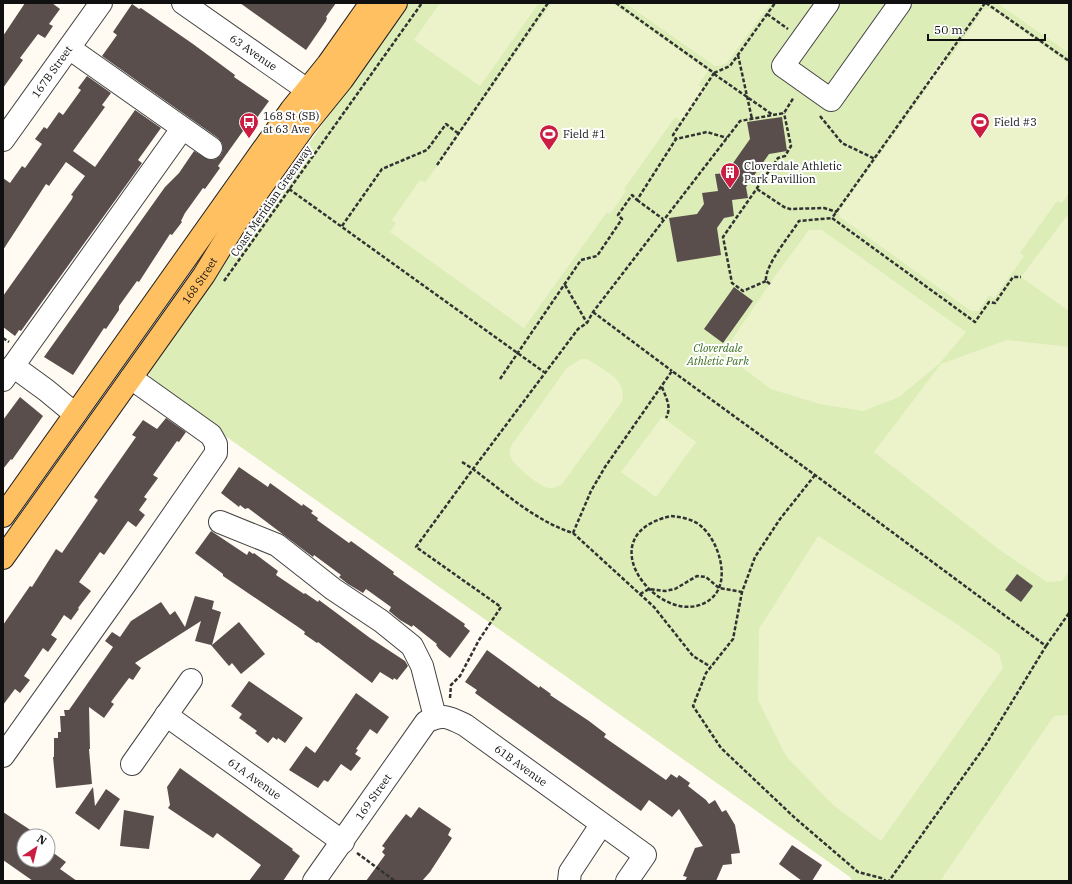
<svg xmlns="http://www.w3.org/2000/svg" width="1072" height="884" viewBox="0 0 1072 884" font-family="'IBM Plex Serif',serif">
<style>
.green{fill:#dcedb8}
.pitch{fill:#ecf3cb}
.building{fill:#594e4b}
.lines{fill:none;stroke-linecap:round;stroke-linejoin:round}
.minor-casing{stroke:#434343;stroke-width:24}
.major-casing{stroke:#212121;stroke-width:24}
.path{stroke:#323232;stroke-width:2.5;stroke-dasharray:4 2;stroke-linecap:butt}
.minor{stroke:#fff;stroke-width:22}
.major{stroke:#ffc062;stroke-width:22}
.labels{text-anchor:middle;stroke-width:4;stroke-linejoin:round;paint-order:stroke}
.street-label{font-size:11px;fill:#101010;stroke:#fff}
.poi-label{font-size:11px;fill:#101010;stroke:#fff;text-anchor:start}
.park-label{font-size:11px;font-style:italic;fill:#396d1b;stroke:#fff}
</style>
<rect width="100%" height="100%" fill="#fffaf2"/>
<!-- green -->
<path class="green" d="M 409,3 L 1069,3 L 1069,881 L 852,881 L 850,877 L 153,385 L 149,373 L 153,362 Z"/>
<!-- pitch -->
<path class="pitch" d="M 440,3 L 539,3 L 480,86 L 414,40 Z
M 552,3 L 612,3 L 708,71 L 698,85 L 705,90 L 682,122 L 675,117 L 624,189 L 626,191 L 610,214 L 607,212 L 524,328 L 390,232 L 396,223 L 392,220 L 420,180 L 425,183 Z
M 625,3 L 771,3 L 726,64 L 715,66 Z
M 997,3 L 1069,3 L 1069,53 Z
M 984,9 L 992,9 L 1069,64 L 1069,193 L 1062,203 L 1057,201 L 1020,253 L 1024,256 L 994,298 L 989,295 L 978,311 L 971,311 L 840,217 L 839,211 L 929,86 L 925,83 L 942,59 L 947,62 Z
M 1069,213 L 1069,311 L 1021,277 Z
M 809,230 L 822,230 L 966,332 L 939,364 L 899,397 L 863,411 L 820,404 L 771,389 L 723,353 L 775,276 Z
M 1007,340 L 1069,347 L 1069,571 L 1062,581 L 1047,582 L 1001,551 L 874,452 L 941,364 Z
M 581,359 L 587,359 C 603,370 630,380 621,403 L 562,484 C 559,486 554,488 550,488 C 540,488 512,464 510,455 C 509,451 511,446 513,443 L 567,368 Z
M 662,417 L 696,442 L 656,497 L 621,472 Z
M 818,536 L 954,622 L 999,654 L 1003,668 L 881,841 L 832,804 L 786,756 L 758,700 L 759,629 Z
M 1069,715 L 1069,881 L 940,881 L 1054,716 Z"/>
<!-- building -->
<path class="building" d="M 25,3 L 52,3 L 60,9 L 49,24 L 53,26 L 45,38 L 38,34 L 20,58 L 23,60 L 3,88 L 3,36 Z
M 240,3 L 336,3 L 326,17 L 327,18 L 326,21 L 306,50 Z
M 132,4 L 139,9 L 141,8 L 193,44 L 235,75 L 234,77 L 269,101 L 251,126 L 248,124 L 218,166 L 220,168 L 205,189 L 203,188 L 185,213 L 181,221 L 182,222 L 172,235 L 170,234 L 139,282 L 137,281 L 119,306 L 119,310 L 106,329 L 104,328 L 73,375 L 44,357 L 165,187 L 179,173 L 194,151 L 210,160 L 216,159 L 221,155 L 223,150 L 222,143 L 218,138 L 102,56 L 117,35 L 113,32 Z
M 87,76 L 111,93 L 102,105 L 105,107 L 73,151 L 95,167 L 135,110 L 161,128 L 138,160 L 142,163 L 34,313 L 21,331 L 19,330 L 15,336 L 3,327 L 3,296 L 72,199 L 73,196 L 71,195 L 85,176 L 66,162 L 49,186 L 46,184 L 3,250 L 3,178 L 10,183 L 22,166 L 25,168 L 42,144 L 35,139 L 44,127 L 47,129 L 59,112 L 63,115 L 81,90 L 78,88 Z
M 782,117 L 787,151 L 769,154 L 746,187 L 748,198 L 732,200 L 734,216 L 724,218 L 717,228 L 721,255 L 677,262 L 669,218 L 697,214 L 704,204 L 702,193 L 718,191 L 715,174 L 726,173 L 750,139 L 747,122 Z
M 734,287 L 753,301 L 723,343 L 704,329 Z
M 20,397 L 43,416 L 12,460 L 11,459 L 3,469 L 3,420 Z
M 166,418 L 186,432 L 179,442 L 177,441 L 153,475 L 158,478 L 144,497 L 147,499 L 139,510 L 145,515 L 136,527 L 128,521 L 104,555 L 100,552 L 79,582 L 91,591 L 78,608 L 79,609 L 71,620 L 64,615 L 51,635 L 57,639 L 48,652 L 43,648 L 24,676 L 30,680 L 20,693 L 15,689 L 3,705 L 3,625 L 30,586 L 32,587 L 56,549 L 62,553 L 98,500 L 94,497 L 136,437 L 132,435 L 143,420 L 157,429 Z
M 239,467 L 268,487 L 270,483 L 302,506 L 303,504 L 313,511 L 311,513 L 318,518 L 317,520 L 349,543 L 351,541 L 394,572 L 393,574 L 465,624 L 464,626 L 470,631 L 450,658 L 439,649 L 436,645 L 437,644 L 413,625 L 412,627 L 400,620 L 389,611 L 391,607 L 366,589 L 363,593 L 348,584 L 339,577 L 341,575 L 314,555 L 313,557 L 248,508 L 245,509 L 240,505 L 239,507 L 221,493 Z
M 211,531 L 247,555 L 249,551 L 253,554 L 254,553 L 278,571 L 276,575 L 304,594 L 305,593 L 318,602 L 319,600 L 370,638 L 405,661 L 408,666 L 397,680 L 394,678 L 393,680 L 380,672 L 372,683 L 318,642 L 317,643 L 304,634 L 305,632 L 301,629 L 223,576 L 223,574 L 195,553 Z
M 1017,574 L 1033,586 L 1021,602 L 1005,590 Z
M 195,596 L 214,601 L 212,609 L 221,612 L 212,645 L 239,622 L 265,654 L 241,674 L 232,663 L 229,666 L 211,645 L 195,641 L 201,621 L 135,663 L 141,668 L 133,680 L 129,678 L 111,702 L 114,704 L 104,718 L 89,707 L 90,749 L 89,749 L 92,784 L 56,788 L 53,757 L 54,757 L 54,738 L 58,738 L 58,732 L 61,732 L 60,716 L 65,716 L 64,710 L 69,710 L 113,647 L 105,641 L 112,632 L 120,637 L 131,621 L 161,602 L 170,615 L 175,611 L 185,627 Z
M 487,650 L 539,688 L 540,686 L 551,694 L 550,695 L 589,721 L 606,734 L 604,737 L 666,780 L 671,774 L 677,778 L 679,775 L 690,783 L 688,786 L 706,800 L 709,804 L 715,800 L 722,812 L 726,810 L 735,825 L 740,853 L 731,854 L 732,864 L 723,865 L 716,881 L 685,881 L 687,877 L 683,876 L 695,848 L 703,846 L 679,809 L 672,817 L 649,800 L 641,811 L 475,693 L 477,690 L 465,682 Z
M 249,681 L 303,718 L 285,743 L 278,738 L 277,740 L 273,737 L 268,743 L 255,733 L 257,731 L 239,718 L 242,714 L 231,706 Z
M 356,693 L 389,717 L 377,734 L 370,729 L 356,749 L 358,750 L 355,754 L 361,758 L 351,771 L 341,764 L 328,782 L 324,780 L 318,788 L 289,770 L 306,746 L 315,753 Z
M 180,768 L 293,849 L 292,850 L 300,856 L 283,881 L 249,881 L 261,865 L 217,833 L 213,838 L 168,808 L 170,805 L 167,787 Z
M 93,787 L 95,806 L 106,789 L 120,799 L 99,830 L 75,813 Z
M 419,807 L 451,829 L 448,835 L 452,838 L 430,872 L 422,881 L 366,881 L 385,855 L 382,852 L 385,848 L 382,846 L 396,827 L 406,814 L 411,818 Z
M 124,810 L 154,816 L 149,849 L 120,846 Z
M 3,812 L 32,831 L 29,836 L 24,836 L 24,860 L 48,860 L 48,849 L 66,862 L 60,869 L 77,881 L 33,881 L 3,860 Z
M 792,845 L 822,865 L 812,881 L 802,881 L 779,864 Z"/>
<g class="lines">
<!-- minor casing -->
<g class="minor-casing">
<g id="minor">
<path id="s1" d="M 183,3 L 323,101"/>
<path d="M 828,3 L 783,66 L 831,100 L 900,3"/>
<path d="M 69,48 L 211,148"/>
<path id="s2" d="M 3,140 L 101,3"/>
<path d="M 13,366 L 46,390 L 75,414"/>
<path d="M 3,380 L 182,129"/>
<path d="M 220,522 L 277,545 L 333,589 L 381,621 L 412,646 L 422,666 L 435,717"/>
<path id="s3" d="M 166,715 L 343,842"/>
<path d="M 3,756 L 126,583 L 216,453 L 216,444 L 211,435 L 131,378"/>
<path d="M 132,764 L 191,680"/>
<path id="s4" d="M 314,881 L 426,722 C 442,713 449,717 465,725 L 645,855 L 627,881"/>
<path d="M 569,881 L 570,872 L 601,825"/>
</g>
</g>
<!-- major casing -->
<g class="major-casing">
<g id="major">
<path d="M 3,516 L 291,110 L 328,64 L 371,3"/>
<path id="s5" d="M 3,558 L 204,275 L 237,221 L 304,127 L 342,80 L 396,3"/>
</g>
</g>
<!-- path -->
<path class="path" d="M 616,3 L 714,73 L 673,135 L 676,139
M 985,3 L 832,218 L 975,322 L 989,302 L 995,303 L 1013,277 L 1021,277
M 986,3 L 1069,61
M 767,14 L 788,29
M 738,55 L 752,119
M 714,73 L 730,66 L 775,3
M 714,74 L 773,115
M 820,116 L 842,143 L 875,159
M 437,165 L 548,3
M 289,189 L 544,372
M 757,189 L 784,207 L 790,209 L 824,208 L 837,212
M 637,200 L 663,219
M 342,226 L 382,169 L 427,150 L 446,124 L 459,134
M 224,281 L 422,3
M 766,281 L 743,291 L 732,283 L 723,237 L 778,158 L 785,156 L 791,146 L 784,113
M 770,284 L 766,281 C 764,266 791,234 799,221 L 832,218
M 565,285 L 587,323
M 593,312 L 672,371
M 3,338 L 9,342
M 500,379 L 581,260 L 597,256 L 622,219 L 618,215 L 632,195 L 637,200 L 676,139 L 707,132 L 727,138
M 662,387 C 666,398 672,407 666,418
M 462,462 L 473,469 L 578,329 L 587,323 L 593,312 L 740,121 L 784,113 L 794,97
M 815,475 L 780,519 L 755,557 L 742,592 L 733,639 L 706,673 L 693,706 L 721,748 L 795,818 L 858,872 L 881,878 L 886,881
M 671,516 C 681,517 694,519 702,527 C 719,542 731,581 712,598 C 667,637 581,536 671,516 Z
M 573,533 L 654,607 L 693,656 L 711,667
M 640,594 L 649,589 L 665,591 L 675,589 L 697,576 L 706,577 L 719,588 L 742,592
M 1046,646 L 1069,613
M 450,698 L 451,685 L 460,676 L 479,640 L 501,607 L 416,547 L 473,469 C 504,492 535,521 573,533 L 591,491 L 605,467 L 672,371 L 815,475 L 1046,646 L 985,746 L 889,881
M 357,853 L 395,881"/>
<!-- minor -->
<use href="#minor" class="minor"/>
<!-- major -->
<use href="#major" class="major"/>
</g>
<!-- icons -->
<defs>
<g id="bus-pin" transform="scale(1)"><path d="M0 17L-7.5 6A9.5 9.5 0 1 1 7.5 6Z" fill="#ca1d41" stroke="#fff"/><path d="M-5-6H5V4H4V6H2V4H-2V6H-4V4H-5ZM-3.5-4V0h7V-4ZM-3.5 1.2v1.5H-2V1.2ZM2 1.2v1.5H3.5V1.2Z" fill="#fff"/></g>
<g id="stadium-pin" transform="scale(1)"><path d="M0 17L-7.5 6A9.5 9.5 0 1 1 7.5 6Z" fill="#ca1d41" stroke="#fff"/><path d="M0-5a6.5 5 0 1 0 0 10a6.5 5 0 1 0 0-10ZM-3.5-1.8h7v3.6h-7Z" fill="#fff"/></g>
<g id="building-pin" transform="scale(1)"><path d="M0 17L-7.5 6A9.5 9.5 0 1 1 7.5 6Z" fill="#ca1d41" stroke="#fff"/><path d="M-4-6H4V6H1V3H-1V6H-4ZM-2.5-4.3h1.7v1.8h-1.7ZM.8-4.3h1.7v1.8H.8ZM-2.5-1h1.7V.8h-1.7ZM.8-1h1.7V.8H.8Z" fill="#fff"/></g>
</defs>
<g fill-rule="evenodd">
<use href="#bus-pin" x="249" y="122"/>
<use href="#stadium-pin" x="980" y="122"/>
<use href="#stadium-pin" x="549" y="134"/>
<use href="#building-pin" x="730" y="172"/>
</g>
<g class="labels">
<!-- street labels -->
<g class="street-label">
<text dy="4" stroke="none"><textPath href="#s1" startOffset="86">63 Avenue</textPath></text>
<text dy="4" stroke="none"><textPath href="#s2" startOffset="84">167B Street</textPath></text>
<text transform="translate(271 201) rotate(-55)" y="4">Coast Meridian Greenway</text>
<text dy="4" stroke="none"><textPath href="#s5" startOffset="340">168 Street</textPath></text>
<text dy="4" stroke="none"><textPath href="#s4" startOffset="305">61B Avenue</textPath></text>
<text dy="4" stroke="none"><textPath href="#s3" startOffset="109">61A Avenue</textPath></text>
<text dy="4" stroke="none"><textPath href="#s4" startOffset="103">169 Street</textPath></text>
</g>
<!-- poi labels -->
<g class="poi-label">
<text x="263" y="120">168 St (SB)<tspan x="263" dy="13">at 63 Ave</tspan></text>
<text x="994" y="126">Field #3</text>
<text x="563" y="138">Field #1</text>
<text x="744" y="170">Cloverdale Athletic<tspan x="744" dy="13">Park Pavillion</tspan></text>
</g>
<!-- park labels -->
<g class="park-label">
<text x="718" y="352">Cloverdale<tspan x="718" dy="13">Athletic Park</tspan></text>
</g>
</g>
<!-- border -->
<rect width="1072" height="884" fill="none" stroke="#101010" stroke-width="8"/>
<!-- north arrow -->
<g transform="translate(36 848) rotate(35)"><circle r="19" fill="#ffffff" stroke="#9f9f9f"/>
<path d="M0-3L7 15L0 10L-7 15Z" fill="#ca1d41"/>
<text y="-6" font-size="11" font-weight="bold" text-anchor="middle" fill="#101010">N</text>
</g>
<!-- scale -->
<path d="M928 34v6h117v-6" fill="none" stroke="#101010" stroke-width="2"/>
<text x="934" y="34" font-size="12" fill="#101010" stroke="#ffffff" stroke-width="3" paint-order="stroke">50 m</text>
</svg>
